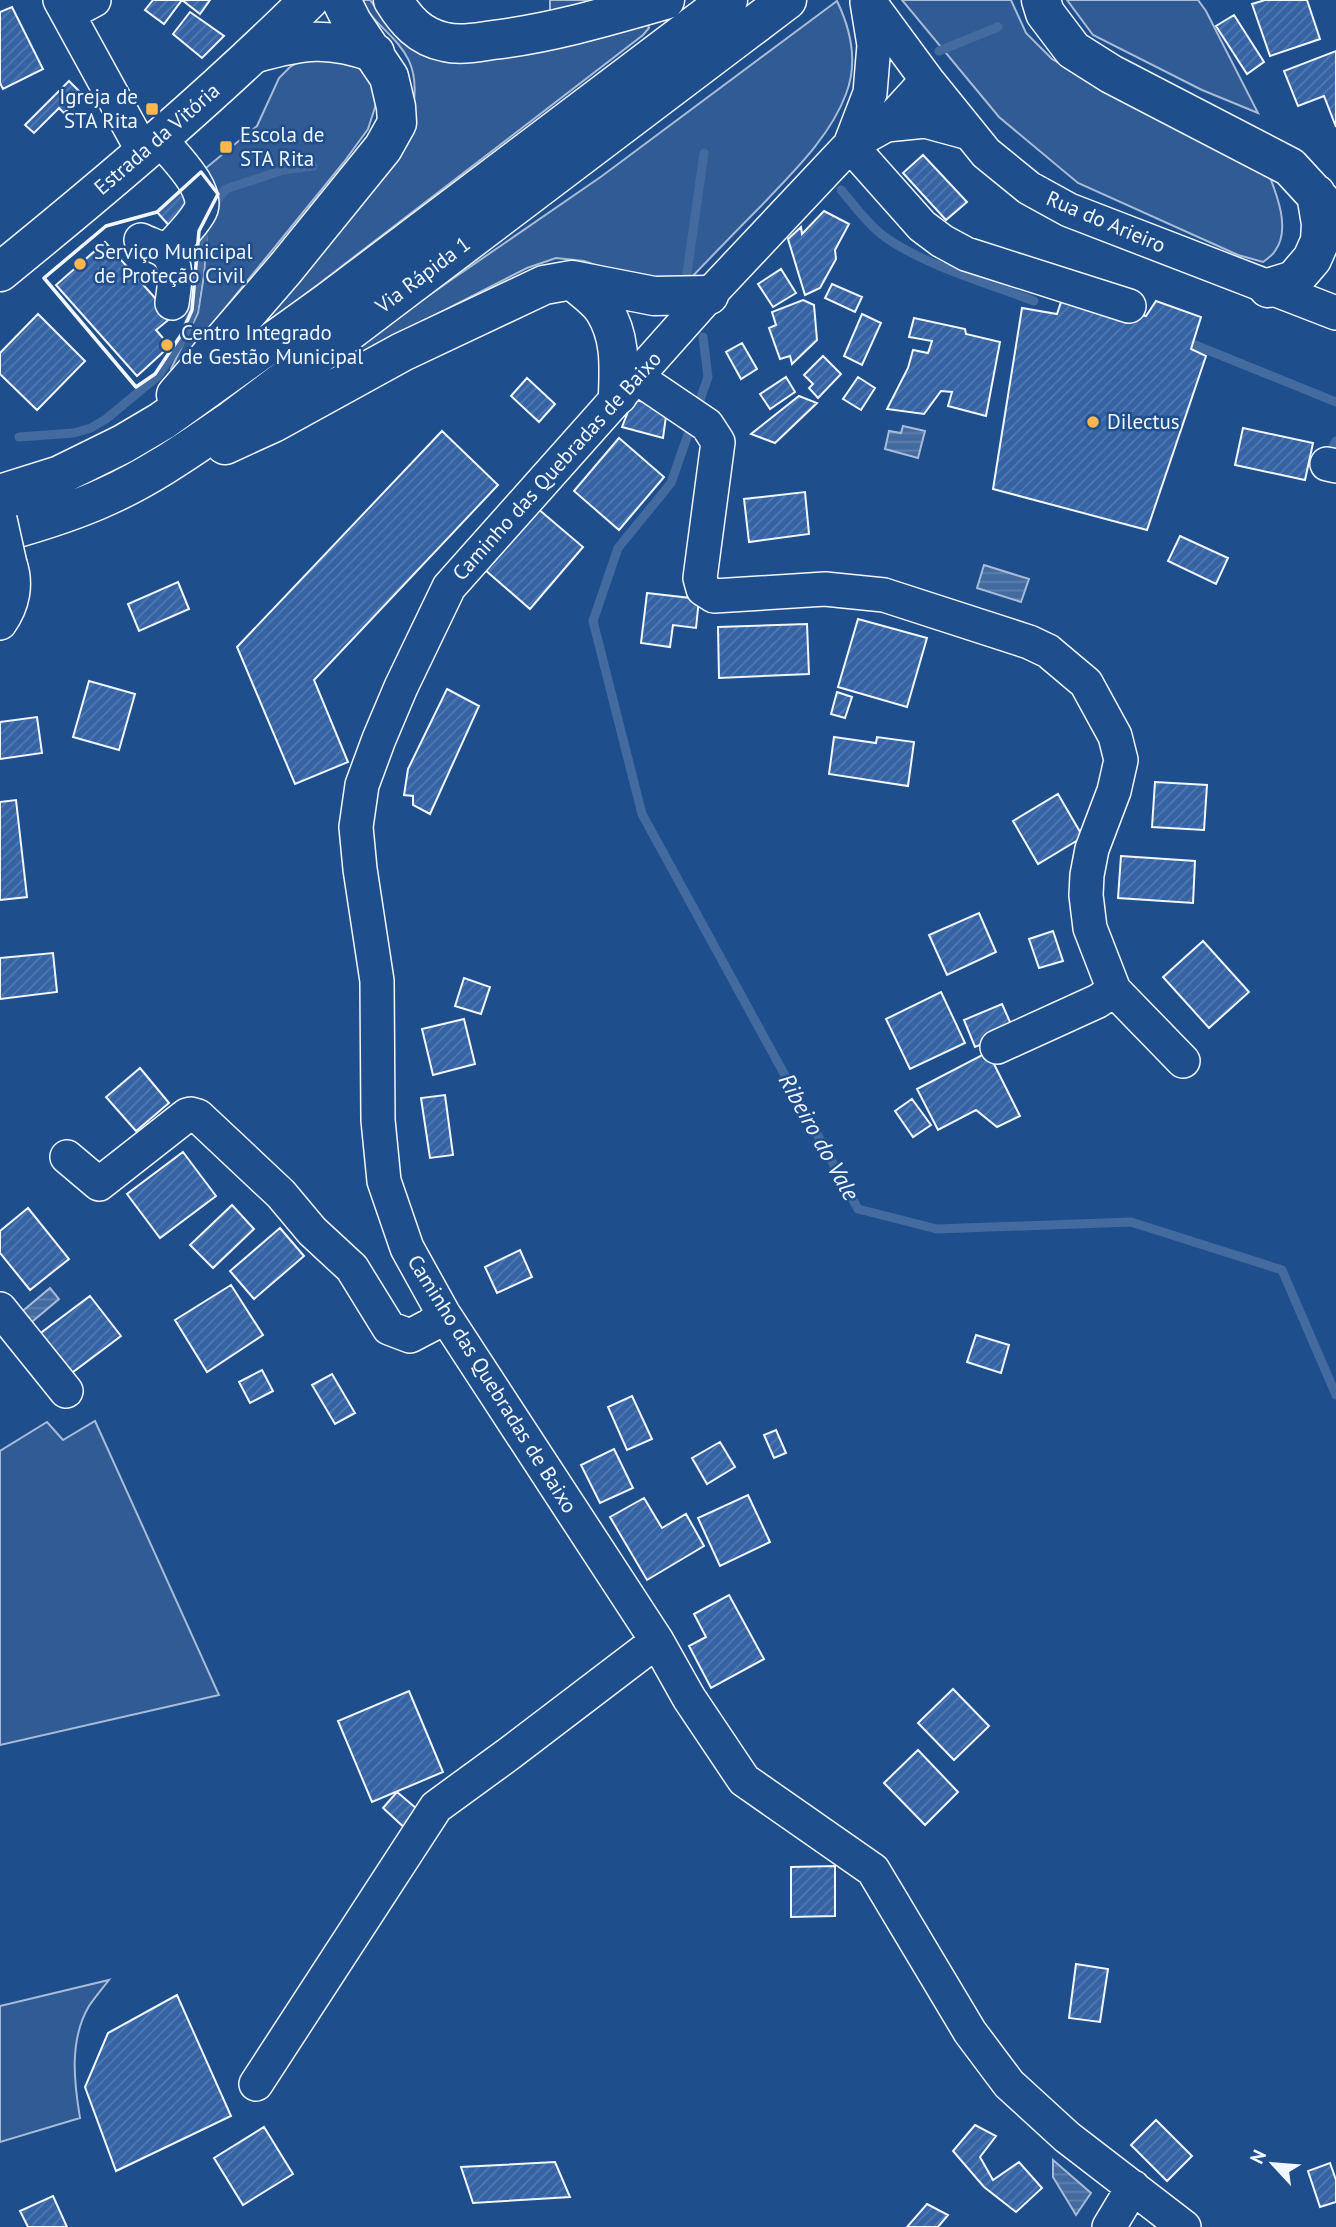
<svg xmlns="http://www.w3.org/2000/svg" width="1336" height="2227" viewBox="0 0 1336 2227" font-family="'PT Sans',sans-serif">
<style>
.grass{fill:#305b95;stroke:#a8bbd7;stroke-width:2}
.water{fill:url(#water-rules);stroke:#a8bbd7;stroke-width:2}
.lines{fill:none;stroke-linecap:round;stroke-linejoin:round}
.stream{stroke:#446ba0;stroke-width:9}
.building{fill:url(#building-hatch);stroke:#f2f6ff;stroke-width:2}
.minor-casing{stroke:#f2f6ff;stroke-width:36}
.major-casing{stroke:#f2f6ff;stroke-width:41}
.highway-casing{stroke:#f2f6ff;stroke-width:41}
.minor{stroke:#1f4e8c;stroke-width:33}
.major{stroke:#1f4e8c;stroke-width:38}
.highway{stroke:#1f4e8c;stroke-width:38}
.minor-bridge-casing{stroke:#f2f6ff;stroke-width:36;stroke-linecap:butt}
.minor-bridge{stroke:#1f4e8c;stroke-width:33}
.wall{stroke:#f2f6ff;stroke-width:3.5}
.poi-dot{fill:#ffb74d;stroke:#1f4e8c;stroke-width:2.5}
.labels{text-anchor:middle;stroke-width:5;stroke-linejoin:round;paint-order:stroke}
.poi-label{font-size:21px;fill:#f2f6ff;stroke:#1f4e8c;text-anchor:start}
.street-label{font-size:21px;fill:#f2f6ff;stroke:#1f4e8c}
.water-label{font-size:23px;font-style:italic;fill:#f2f6ff;stroke:#1f4e8c}
</style>
<defs>
<pattern id="water-rules" width="6" height="5" patternUnits="userSpaceOnUse" patternTransform="scale(1.75)"><rect width="6" height="5" fill="#446ba0"/><path d="M0 2.5h6" fill="none" stroke="#5f81ae"/></pattern>
<pattern id="building-hatch" width="6" height="6" patternUnits="userSpaceOnUse" patternTransform="scale(1.75)"><rect width="6" height="6" fill="#3563a3"/><path d="M-1 1l2-2M0 6l6-6M5 7l2-2" fill="none" stroke="#537ab1"/></pattern>
</defs>
<rect width="100%" height="100%" fill="#1f4e8c"/>
<!-- grass -->
<path class="grass" d="M 358,0 L 370,0 L 390,26 L 648,24 L 649,28 L 643,35 L 281,313 L 268,322 L 265,321 L 413,109 C 423,48 388,41 358,0 Z
M 550,0 L 604,0 L 550,20 Z
M 902,0 L 1011,0 L 1026,33 L 1052,59 L 1083,77 L 1266,167 C 1275,190 1292,228 1275,251 C 1273,255 1267,259 1263,262 L 1238,255 L 1078,183 L 999,117 Z
M 1067,0 L 1198,0 L 1206,11 L 1258,113 L 1202,90 L 1093,35 Z
M 837,1 C 851,30 858,63 846,94 C 830,137 793,172 762,205 C 737,230 712,256 687,282 L 616,272 L 584,261 L 556,258 L 527,268 L 297,386 L 602,176 Z
M 318,55 L 367,68 L 379,95 L 368,129 L 344,162 L 174,371 L 171,369 L 198,313 L 204,275 L 207,232 L 220,194 L 201,172 L 257,126 L 279,78 L 290,67 L 304,59 Z
M 95,1421 L 219,1695 L 0,1745 L 0,1451 L 47,1422 L 63,1440 Z
M 109,1980 C 102,1989 95,1997 89,2006 C 69,2040 74,2082 80,2118 L 0,2142 L 0,2006 Z"/>
<!-- water -->
<path class="water" d="M 903,426 L 925,431 L 918,458 L 885,449 L 889,431 L 901,433 Z
M 984,565 L 1029,579 L 1021,602 L 977,588 Z
M 50,1288 L 59,1299 L 27,1326 L 18,1315 Z
M 1053,2160 L 1091,2193 L 1076,2215 L 1053,2177 Z"/>
<g class="lines">
<!-- stream -->
<path class="stream" d="M 939,51 L 998,27
M 841,190 C 853,204 866,222 881,234 C 920,264 987,283 1034,301
M 214,208 L 220,196 L 226,189 L 283,170 L 313,166
M 687,273 L 704,153
M 703,337 L 708,377 L 671,483 L 618,548 L 593,621 L 642,814 L 858,1209 L 937,1229 L 1131,1222 L 1282,1270 L 1336,1395
M 1183,340 L 1336,402
M 19,437 L 74,433 L 91,428 L 106,419 L 158,376 L 183,338 L 193,309 L 204,231 L 207,224
M 1335,456 L 1330,452 L 1336,441"/>
</g>
<!-- building -->
<path class="building" d="M 153,0 L 210,0 L 200,14 L 182,0 L 164,24 L 145,10 Z
M 1265,0 L 1307,0 L 1320,39 L 1270,56 L 1252,4 Z
M 12,7 L 43,69 L 3,89 L 0,83 L 0,12 Z
M 190,12 L 224,36 L 202,58 L 173,34 Z
M 1234,15 L 1264,62 L 1247,74 L 1216,26 Z
M 1336,51 L 1336,127 L 1324,96 L 1298,106 L 1284,71 Z
M 69,81 L 83,95 L 64,113 L 59,108 L 34,133 L 25,125 Z
M 923,155 L 967,202 L 946,220 L 903,173 Z
M 186,186 L 185,217 L 172,229 L 157,212 Z
M 824,211 L 849,224 L 835,250 L 836,259 L 820,288 L 805,295 L 788,239 L 801,227 L 802,234 Z
M 105,242 L 172,317 L 156,330 L 170,346 L 137,376 L 56,285 Z
M 781,269 L 796,293 L 773,307 L 758,284 Z
M 832,284 L 862,297 L 855,312 L 825,298 Z
M 1063,296 L 1146,316 L 1156,301 L 1201,317 L 1191,349 L 1206,356 L 1147,530 L 993,489 L 1022,308 L 1057,314 Z
M 803,300 L 814,305 L 817,340 L 792,364 L 790,356 L 780,359 L 769,328 L 776,325 L 772,312 Z
M 38,314 L 85,361 L 37,410 L 0,374 L 0,353 Z
M 862,314 L 881,323 L 862,365 L 844,356 Z
M 914,318 L 965,329 L 966,334 L 1000,342 L 986,416 L 948,406 L 952,392 L 941,391 L 924,414 L 887,409 L 908,368 L 913,350 L 928,353 L 932,341 L 909,337 Z
M 742,343 L 757,369 L 741,379 L 726,352 Z
M 823,356 L 841,374 L 818,398 L 809,388 L 813,384 L 804,375 Z
M 786,377 L 795,392 L 770,409 L 760,394 Z
M 858,377 L 875,388 L 861,410 L 843,399 Z
M 527,378 L 555,404 L 539,422 L 511,396 Z
M 799,396 L 817,403 L 775,443 L 751,434 Z
M 633,399 L 667,409 L 663,438 L 622,427 Z
M 1243,428 L 1313,443 L 1305,480 L 1235,465 Z
M 442,431 L 498,485 L 314,680 L 348,762 L 295,784 L 237,647 Z
M 619,438 L 664,477 L 619,530 L 574,491 Z
M 805,492 L 809,534 L 749,542 L 744,499 Z
M 537,508 L 583,547 L 530,609 L 485,570 Z
M 1180,536 L 1228,558 L 1216,584 L 1168,561 Z
M 178,582 L 189,609 L 139,631 L 128,604 Z
M 647,593 L 699,599 L 696,628 L 673,625 L 670,647 L 641,643 Z
M 858,619 L 927,638 L 907,707 L 838,687 Z
M 807,624 L 809,674 L 719,678 L 718,627 Z
M 89,681 L 135,694 L 119,750 L 73,737 Z
M 447,689 L 479,706 L 430,814 L 413,805 L 413,796 L 404,795 L 408,769 Z
M 837,692 L 852,697 L 845,718 L 831,714 Z
M 37,717 L 42,753 L 0,759 L 0,722 Z
M 834,737 L 876,743 L 877,737 L 914,742 L 908,786 L 829,774 Z
M 1155,782 L 1207,785 L 1204,830 L 1152,827 Z
M 1058,794 L 1083,837 L 1038,864 L 1013,821 Z
M 16,800 L 27,897 L 0,900 L 0,802 Z
M 1121,856 L 1195,861 L 1193,903 L 1118,898 Z
M 979,913 L 996,952 L 947,975 L 929,935 Z
M 1053,931 L 1063,961 L 1039,968 L 1029,939 Z
M 1203,941 L 1249,992 L 1209,1028 L 1163,977 Z
M 53,953 L 57,992 L 0,999 L 0,958 Z
M 464,978 L 490,987 L 481,1014 L 455,1006 Z
M 941,992 L 965,1043 L 910,1069 L 886,1019 Z
M 1002,1004 L 1014,1031 L 975,1047 L 964,1020 Z
M 464,1019 L 475,1064 L 433,1075 L 422,1029 Z
M 988,1052 L 1020,1116 L 997,1127 L 976,1110 L 938,1130 L 917,1089 Z
M 140,1068 L 169,1103 L 136,1131 L 106,1097 Z
M 445,1095 L 453,1155 L 430,1158 L 421,1098 Z
M 912,1099 L 931,1125 L 913,1137 L 895,1111 Z
M 183,1152 L 216,1196 L 160,1238 L 127,1194 Z
M 232,1205 L 254,1229 L 213,1268 L 190,1245 Z
M 28,1208 L 69,1259 L 30,1290 L 0,1253 L 0,1231 Z
M 280,1228 L 304,1256 L 254,1299 L 230,1271 Z
M 520,1250 L 532,1277 L 497,1293 L 485,1267 Z
M 231,1285 L 263,1335 L 207,1372 L 175,1320 Z
M 90,1296 L 121,1336 L 69,1375 L 38,1335 Z
M 976,1335 L 1009,1345 L 1001,1373 L 967,1362 Z
M 262,1370 L 273,1391 L 250,1403 L 239,1382 Z
M 332,1374 L 355,1413 L 335,1424 L 312,1385 Z
M 632,1396 L 652,1439 L 627,1450 L 608,1407 Z
M 776,1430 L 786,1453 L 774,1458 L 764,1435 Z
M 720,1442 L 735,1467 L 707,1484 L 692,1458 Z
M 614,1449 L 633,1488 L 600,1503 L 581,1465 Z
M 748,1495 L 770,1542 L 720,1566 L 698,1518 Z
M 644,1498 L 662,1528 L 686,1514 L 704,1546 L 647,1580 L 610,1517 Z
M 729,1595 L 764,1659 L 711,1688 L 689,1646 L 706,1637 L 694,1614 Z
M 953,1689 L 989,1726 L 954,1760 L 918,1723 Z
M 409,1691 L 443,1772 L 372,1802 L 338,1721 Z
M 918,1750 L 958,1792 L 925,1825 L 884,1783 Z
M 397,1792 L 423,1814 L 408,1831 L 383,1808 Z
M 835,1866 L 835,1916 L 791,1917 L 791,1867 Z
M 1076,1964 L 1108,1969 L 1100,2022 L 1069,2018 Z
M 177,1995 L 231,2116 L 116,2171 L 85,2087 L 108,2033 Z
M 1156,2120 L 1192,2156 L 1167,2181 L 1131,2145 Z
M 975,2125 L 996,2136 L 980,2157 L 993,2180 L 1019,2162 L 1042,2188 L 1016,2212 L 984,2187 L 953,2151 Z
M 264,2127 L 293,2174 L 243,2205 L 214,2158 Z
M 555,2162 L 570,2197 L 473,2203 L 461,2167 Z
M 1330,2163 L 1336,2180 L 1336,2202 L 1320,2207 L 1308,2171 Z
M 53,2196 L 67,2227 L 28,2227 L 20,2211 Z
M 927,2204 L 948,2215 L 938,2227 L 907,2227 Z"/>
<g class="lines">
<!-- minor casing -->
<g class="minor-casing">
<path id="minor" d="M 60,0 L 144,153
M 868,0 L 927,80 L 986,153 L 1029,188 L 1069,210 L 1336,313
M 68,14 L 94,0
M 927,80 L 886,125 L 850,145 L 709,295 L 449,587 L 401,687 L 379,739 L 362,785 L 356,827 L 360,869 L 377,981 L 378,1120 L 384,1181 L 407,1248 L 443,1313 L 657,1641 L 689,1698 L 744,1780 L 873,1870 L 970,2032 L 1009,2084 L 1067,2137 L 1184,2227
M 886,125 L 925,121 L 969,133
M 159,138 C 172,154 213,192 199,213 C 191,227 177,239 167,252
M 850,145 L 922,226 L 942,241 L 966,254 L 1129,306
M 850,145 L 870,93 L 874,45 L 867,2
M 141,240 C 148,244 161,247 167,253 C 179,265 174,288 172,303
M 636,377 L 707,425 L 718,442 L 700,578 L 703,589 L 714,596 L 825,589 L 884,595 L 1029,642 L 1048,651 L 1086,683 L 1115,736 L 1121,760 L 1114,791 L 1092,849 L 1087,875 L 1086,895 L 1090,928 L 1114,990 L 1183,1061
M 1327,464 L 1336,466
M 0,623 C 13,605 17,584 10,564
M 997,1047 L 1098,1001 L 1114,990
M 67,1157 L 99,1184 L 187,1115 L 191,1114 L 198,1116 L 281,1194 L 312,1231 L 352,1268 L 389,1328 L 410,1336 L 431,1325 L 443,1313
M 0,1309 L 66,1391
M 256,2084 L 436,1807 L 510,1753 L 657,1641
M 1109,2227 L 1133,2187"/>
</g>
<!-- major casing -->
<g class="major-casing">
<path id="major" d="M 0,272 C 107,185 211,97 309,0"/>
</g>
<!-- highway casing -->
<g class="highway-casing">
<path id="highway" d="M 393,0 C 406,21 420,37 445,42 C 461,46 478,42 493,40 C 552,33 609,16 665,0
M 1041,0 L 1045,13 L 1073,50 L 1111,74 L 1290,167 L 1336,217
M 256,53 C 303,40 328,36 375,53
M 572,280 C 582,289 597,299 604,310 C 621,337 619,366 618,395
M 1268,288 L 1294,280 L 1312,259 L 1320,241 L 1321,224 L 1316,194
M 176,395 L 285,269 L 383,148 L 397,123 L 396,107 L 389,77 L 352,22 L 341,0
M 225,445 L 273,423 L 402,352 L 544,285 L 572,280 L 654,296 L 709,295
M 0,494 L 60,475 L 123,444 L 162,421 L 328,302 L 728,0
M 0,533 C 36,523 73,512 107,496 C 152,476 192,447 232,420 L 787,0"/>
</g>
<!-- minor -->
<use href="#minor" class="minor"/>
<!-- major -->
<use href="#major" class="major"/>
<!-- highway -->
<use href="#highway" class="highway"/>
<!-- minor-bridge casing -->
<g class="minor-bridge-casing">
<path id="minor-bridge" d="M 0,519 L 10,564"/>
</g>
<!-- minor-bridge -->
<use href="#minor-bridge" class="minor-bridge"/>
<!-- wall -->
<path class="wall" d="M 201,172 L 218,194 L 199,231 L 192,310 L 181,335 L 155,374 L 136,387 L 44,278 L 106,226 L 157,212 Z"/>
</g>
<!-- markers -->
<g class="poi-dot">
<rect x="145" y="102" width="14" height="14" rx="3.5"/>
<rect x="219" y="140" width="14" height="14" rx="3.5"/>
<circle cx="80" cy="264" r="7"/>
<circle cx="167" cy="345" r="7"/>
<circle cx="1093" cy="422" r="7"/>
</g>
<g class="labels">
<!-- poi labels -->
<g class="poi-label">
<text x="138" y="104" text-anchor="end">Igreja de<tspan x="138" dy="24">STA Rita</tspan></text>
<text x="240" y="142">Escola de<tspan x="240" dy="24">STA Rita</tspan></text>
<text x="94" y="259">Serviço Municipal<tspan x="94" dy="24">de Proteção Civil</tspan></text>
<text x="181" y="340">Centro Integrado<tspan x="181" dy="24">de Gestão Municipal</tspan></text>
<text x="1107" y="429">Dilectus</text>
</g>
<!-- street labels -->
<g class="street-label">
<text transform="translate(157 139) rotate(-41)" y="7">Estrada da Vitória</text>
<text transform="translate(1106 222) rotate(23)" y="7">Rua do Arieiro</text>
<text transform="translate(423 275) rotate(-37)" y="7">Via Rápida 1</text>
<text transform="translate(557 466) rotate(-48)" y="7">Caminho das Quebradas de Baixo</text>
<text transform="translate(492 1384) rotate(58)" y="7">Caminho das Quebradas de Baixo</text>
</g>
<!-- water labels -->
<g class="water-label">
<text transform="translate(819 1137) rotate(61)" y="8">Ribeiro do Vale</text>
</g>
</g>
<!-- north arrow -->
<g transform="translate(1273 2164) rotate(296)" stroke="#1f4e8c" stroke-width="5" paint-order="stroke">
<path d="M0-5L12 26L0 18L-12 26Z" fill="#f2f6ff"/>
<text y="-10" font-size="19" font-weight="bold" text-anchor="middle" fill="#f2f6ff">N</text>
</g>
</svg>
